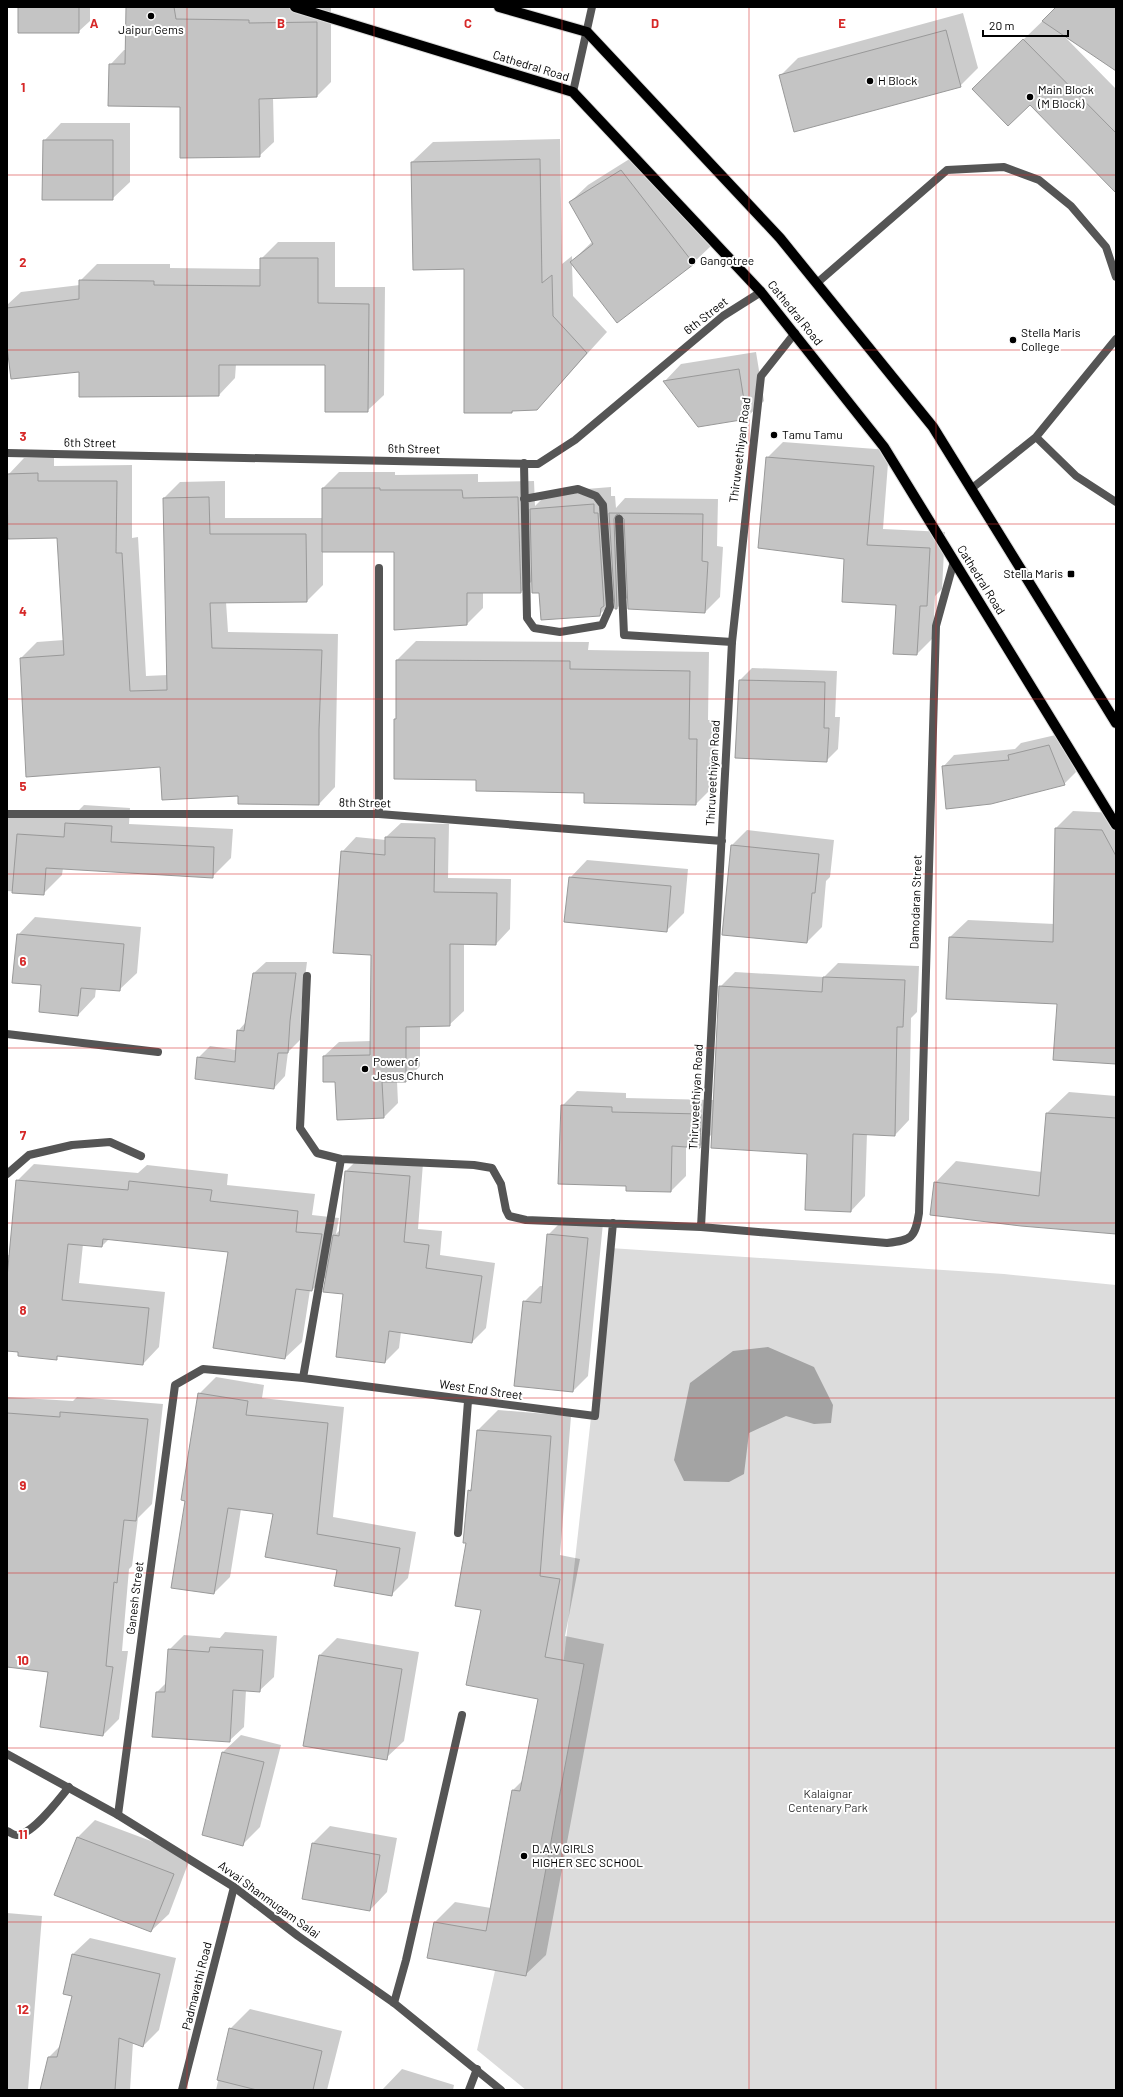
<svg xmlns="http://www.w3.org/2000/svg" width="1123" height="2097" viewBox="0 0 1123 2097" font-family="Barlow,sans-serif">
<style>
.green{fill:#dcdcdc}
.water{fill:#a3a3a3}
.shadow{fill:#0003}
.building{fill:#c4c4c4;stroke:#999}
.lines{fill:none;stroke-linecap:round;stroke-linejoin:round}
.primary-casing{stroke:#dbdbdb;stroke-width:12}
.service{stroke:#555;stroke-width:8}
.minor{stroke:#555;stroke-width:8}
.tertiary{stroke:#555;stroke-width:8}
.primary{stroke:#000;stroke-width:10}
.grid{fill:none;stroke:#d62828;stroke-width:1;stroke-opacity:0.55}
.poi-dot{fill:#000;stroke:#fff;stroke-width:1.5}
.labels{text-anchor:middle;stroke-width:4;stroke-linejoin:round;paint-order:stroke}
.poi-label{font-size:12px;fill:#000;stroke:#fff;text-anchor:start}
.street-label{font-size:12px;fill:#000;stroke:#fff}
.park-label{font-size:12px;fill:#333;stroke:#fff}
.grid-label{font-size:13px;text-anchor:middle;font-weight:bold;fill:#d62828;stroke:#fff;stroke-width:4;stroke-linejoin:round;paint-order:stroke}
</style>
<rect width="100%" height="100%" fill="#fff"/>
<!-- green -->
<path class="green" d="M 610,1248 L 1004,1274 L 1116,1285 L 1116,2090 L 526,2090 L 477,2050 L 562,1676 Z"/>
<!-- water -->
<path class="water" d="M 768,1347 L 814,1367 L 833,1405 L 831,1423 L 814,1424 L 786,1416 L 749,1433 L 744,1474 L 729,1482 L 684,1481 L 674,1460 L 690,1383 L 733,1351 Z"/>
<!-- shadow -->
<path class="shadow" d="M 19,7 L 90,7 L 90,21 L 78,32 Z
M 127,7 L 331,8 L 331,82 L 317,96 L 273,97 L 274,142 L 259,156 L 181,106 L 110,65 L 124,50 L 126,50 Z
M 1057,7 L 1116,7 L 1116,70 L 1064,36 L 1116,89 L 1116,191 L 995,67 Z
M 963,13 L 978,68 L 960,86 L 780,76 L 798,58 Z
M 61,123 L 130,123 L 130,182 L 112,199 L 44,141 Z
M 560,139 L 562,264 L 572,256 L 572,261 L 593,241 L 570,202 L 588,185 L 639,153 L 711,246 L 693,263 L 617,321 L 572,263 L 573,296 L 607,332 L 537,409 L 514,410 L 512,412 L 465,268 L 412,162 L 433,142 Z
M 278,242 L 335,242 L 335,287 L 385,287 L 384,395 L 367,411 L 326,364 L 236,364 L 235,378 L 219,395 L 80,370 L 7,337 L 7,305 L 21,292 L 80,285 L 80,281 L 97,264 L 170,264 L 170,268 L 261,269 L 262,258 Z
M 756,352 L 764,401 L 746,418 L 664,382 L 681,364 Z
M 783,442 L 889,450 L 883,529 L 945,532 L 942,589 L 935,596 L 933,638 L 917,654 L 897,604 L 845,558 L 767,458 Z
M 24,458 L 54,458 L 54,466 L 132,465 L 132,538 L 138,537 L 146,676 L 168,675 L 164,498 L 180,482 L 225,481 L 225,518 L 323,518 L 323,488 L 339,472 L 395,472 L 395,475 L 478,474 L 478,482 L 534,481 L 535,506 L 549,492 L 611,487 L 611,496 L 615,496 L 616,508 L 625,498 L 718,499 L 717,546 L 723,547 L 720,597 L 705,612 L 629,596 L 617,608 L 616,599 L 599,615 L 540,592 L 533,580 L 521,592 L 483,592 L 483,608 L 467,624 L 395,551 L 323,551 L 323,585 L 307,601 L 226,602 L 228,632 L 338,634 L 335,787 L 319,804 L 239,795 L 161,766 L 21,658 L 37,642 L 64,640 L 58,537 L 8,475 Z
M 416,641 L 589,642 L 588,650 L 709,652 L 708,720 L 716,720 L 715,785 L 696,804 L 477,779 L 395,720 L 397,717 L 397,660 Z
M 752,668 L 837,671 L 835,717 L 840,717 L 838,749 L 826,761 L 739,723 L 740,680 Z
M 1060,734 L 1076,772 L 1064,784 L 943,767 L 954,755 L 1015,749 L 1021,743 Z
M 84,805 L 130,808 L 129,824 L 233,829 L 231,858 L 212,877 L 63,868 L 62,875 L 43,894 L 7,891 L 7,814 L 71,818 Z
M 1073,811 L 1116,813 L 1116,1061 L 1058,1003 L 950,937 L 968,920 L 1055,924 L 1056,828 Z
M 401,823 L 449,824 L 448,878 L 511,879 L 510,929 L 496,944 L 464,943 L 464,1011 L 449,1025 L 420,1026 L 420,1066 L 406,1081 L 397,1081 L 398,1103 L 384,1117 L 336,1081 L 324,1056 L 339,1042 L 371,1041 L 372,954 L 342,852 L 356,837 L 386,840 L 386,837 Z
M 747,830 L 834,840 L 830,877 L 826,881 L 822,927 L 807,942 L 732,845 Z
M 587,860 L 688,869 L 684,913 L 666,931 L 570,878 Z
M 35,917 L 141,927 L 137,973 L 119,990 L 96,988 L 95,997 L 78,1015 L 18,935 Z
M 266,962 L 307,962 L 301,1009 L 300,1040 L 288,1052 L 285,1076 L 274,1088 L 198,1058 L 210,1046 L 237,1050 L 238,1031 L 246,1022 L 254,973 Z
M 838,963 L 919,966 L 917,1012 L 911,1018 L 909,1120 L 895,1135 L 867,1133 L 865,1196 L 851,1211 L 808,1153 L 712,1134 L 699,1147 L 686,1146 L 686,1176 L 671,1191 L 627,1185 L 562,1106 L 577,1091 L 626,1093 L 626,1098 L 714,1100 L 720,987 L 735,972 L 824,977 Z
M 1069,1092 L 1116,1096 L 1116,1234 L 935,1183 L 956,1161 L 1042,1172 L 1047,1113 Z
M 359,1158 L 423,1163 L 418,1229 L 442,1231 L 440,1255 L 495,1263 L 486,1328 L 472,1342 L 401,1332 L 399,1348 L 385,1362 L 344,1293 L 328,1275 L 312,1290 L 310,1290 L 302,1342 L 285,1358 L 229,1251 L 109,1239 L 102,1246 L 83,1244 L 79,1283 L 165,1292 L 159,1347 L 143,1364 L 59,1355 L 56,1358 L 7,1350 L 7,1255 L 10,1255 L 17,1181 L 34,1164 L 138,1173 L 147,1165 L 228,1174 L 227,1185 L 315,1194 L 312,1215 L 339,1218 L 336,1234 L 341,1229 L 346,1171 Z
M 564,1219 L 603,1223 L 588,1376 L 573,1391 L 524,1302 L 540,1286 L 544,1286 L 548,1235 Z
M 216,1377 L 264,1385 L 262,1398 L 344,1407 L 333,1517 L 416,1532 L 408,1578 L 391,1595 L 338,1569 L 274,1513 L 241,1509 L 230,1577 L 214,1593 L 186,1500 L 199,1394 Z
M 7,1397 L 73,1401 L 77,1397 L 163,1404 L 152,1504 L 138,1518 L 132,1566 L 129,1569 L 122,1651 L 128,1651 L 119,1719 L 103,1735 L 49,1671 L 7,1666 Z
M 498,1410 L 571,1416 L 560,1555 L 580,1559 L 565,1636 L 604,1644 L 546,1955 L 525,1975 L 435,1922 L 455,1902 L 491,1908 L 513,1790 L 523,1780 L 539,1698 L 482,1610 L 467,1542 L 469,1491 L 473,1486 L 478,1430 Z
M 225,1632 L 277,1636 L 274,1677 L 259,1691 L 246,1690 L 244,1727 L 229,1741 L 157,1692 L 167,1682 L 169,1650 L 184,1635 L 220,1638 Z
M 337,1638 L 419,1652 L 404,1741 L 386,1758 L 320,1655 Z
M 241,1735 L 281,1745 L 260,1827 L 243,1844 L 203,1835 L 223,1752 Z
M 95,1820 L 191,1856 L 169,1914 L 151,1931 L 77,1838 Z
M 330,1826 L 397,1838 L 387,1892 L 370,1910 L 303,1898 L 313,1843 Z
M 7,1913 L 42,1916 L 28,2090 L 7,2090 Z
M 90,1938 L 176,1958 L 159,2030 L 143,2046 L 133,2042 L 130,2090 L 41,2090 L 49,2057 L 61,2045 L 73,1995 L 64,1993 L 73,1954 Z
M 250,2009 L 342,2031 L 327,2090 L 216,2090 L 230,2029 Z
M 402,2069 L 454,2085 L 453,2090 L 382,2090 Z"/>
<!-- building -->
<path class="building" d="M 18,7 L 79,7 L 79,33 L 18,33 Z
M 126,7 L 174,7 L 176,19 L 249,20 L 249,23 L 317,22 L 317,97 L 259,99 L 260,157 L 180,158 L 180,107 L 108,106 L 109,64 L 125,64 Z
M 1056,7 L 1116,7 L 1116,71 L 1042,21 Z
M 946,30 L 961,87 L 794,132 L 779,75 Z
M 1023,39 L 1116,133 L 1116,193 L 1030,105 L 1008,126 L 972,89 Z
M 43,140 L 113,140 L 113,200 L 42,200 Z
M 540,159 L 542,283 L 552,275 L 553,316 L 587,353 L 537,410 L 512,411 L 512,413 L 464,413 L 464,269 L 413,270 L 411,162 Z
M 621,170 L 694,264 L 617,323 L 570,262 L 593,244 L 569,202 Z
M 260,258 L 318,258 L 318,303 L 369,304 L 368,412 L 325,412 L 325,365 L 219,365 L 219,396 L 79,397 L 79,372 L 11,379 L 7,347 L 7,308 L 79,299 L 79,280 L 154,281 L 154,285 L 260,286 Z
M 739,369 L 747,419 L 698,427 L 663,381 Z
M 766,457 L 874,466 L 867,545 L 930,548 L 927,606 L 920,606 L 917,655 L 893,654 L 896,605 L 842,602 L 844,559 L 758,548 Z
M 38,473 L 38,481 L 117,481 L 116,553 L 122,553 L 130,691 L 167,690 L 163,498 L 209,497 L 210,534 L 306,534 L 307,602 L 210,603 L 212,648 L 322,650 L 319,729 L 319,805 L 238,804 L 238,796 L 162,800 L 160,767 L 26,777 L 20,658 L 64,655 L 57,538 L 8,539 L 7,474 Z
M 322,488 L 380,488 L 380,490 L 462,490 L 463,498 L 518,497 L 521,593 L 467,593 L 467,625 L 394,630 L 394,552 L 322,552 Z
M 594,504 L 594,513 L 598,513 L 604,606 L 601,608 L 600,616 L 541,620 L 539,593 L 532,593 L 530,509 Z
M 609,513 L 703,514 L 702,561 L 708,562 L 705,613 L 628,609 L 624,519 L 619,514 L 616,515 L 614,519 L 617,609 L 615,609 Z
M 396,660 L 570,661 L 570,669 L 690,671 L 689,739 L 697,739 L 696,805 L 584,803 L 584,793 L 476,791 L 476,780 L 394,779 L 394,719 L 396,719 Z
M 739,680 L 825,682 L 824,728 L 829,728 L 827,762 L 735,758 Z
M 1049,745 L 1065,785 L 991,804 L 946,809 L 942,766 L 1009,760 L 1008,755 Z
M 65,823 L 112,826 L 111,842 L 214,847 L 213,878 L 46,868 L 44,895 L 12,893 L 17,834 L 64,837 Z
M 1055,828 L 1102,830 L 1116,856 L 1116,1064 L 1053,1060 L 1057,1004 L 946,999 L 949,937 L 1053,942 Z
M 385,837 L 435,838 L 434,892 L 497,893 L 496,945 L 450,944 L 450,1026 L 406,1027 L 406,1082 L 382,1082 L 384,1118 L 337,1120 L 335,1082 L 323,1082 L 323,1056 L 370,1055 L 371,955 L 333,953 L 341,851 L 385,855 Z
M 731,845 L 819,854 L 815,893 L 812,893 L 807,943 L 722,935 Z
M 569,877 L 671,886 L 667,932 L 564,922 Z
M 17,934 L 124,944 L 120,991 L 81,988 L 78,1016 L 39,1012 L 41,985 L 12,983 Z
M 253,973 L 296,973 L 290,1021 L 288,1053 L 278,1053 L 274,1089 L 195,1079 L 197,1057 L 235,1062 L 237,1030 L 244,1031 Z
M 823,977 L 905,980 L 903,1027 L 897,1027 L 895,1136 L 853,1134 L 851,1212 L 805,1210 L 807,1154 L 711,1148 L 719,986 L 822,992 Z
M 561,1105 L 612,1107 L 612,1112 L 701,1114 L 700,1148 L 672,1146 L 671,1192 L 626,1191 L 626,1186 L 558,1184 Z
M 1046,1113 L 1116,1118 L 1116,1234 L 1021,1226 L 930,1215 L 934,1182 L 1039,1196 Z
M 345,1171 L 410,1176 L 404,1242 L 429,1245 L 426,1268 L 482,1276 L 472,1343 L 389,1331 L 385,1363 L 336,1357 L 343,1294 L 323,1292 L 333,1235 L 339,1236 Z
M 16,1180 L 128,1190 L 129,1181 L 212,1190 L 210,1201 L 298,1211 L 296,1232 L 322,1234 L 312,1291 L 296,1289 L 285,1359 L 213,1348 L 228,1252 L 103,1239 L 102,1247 L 68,1244 L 62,1300 L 149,1308 L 143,1365 L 57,1356 L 57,1360 L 18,1356 L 18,1352 L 7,1351 L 7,1278 Z
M 547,1234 L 588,1238 L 573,1392 L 514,1386 L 523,1301 L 541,1303 Z
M 198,1393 L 248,1401 L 246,1415 L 328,1423 L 317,1534 L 400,1548 L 392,1596 L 334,1586 L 337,1570 L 265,1557 L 273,1514 L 228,1508 L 214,1594 L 171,1588 L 185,1501 L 181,1500 Z
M 60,1412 L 148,1419 L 136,1521 L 124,1520 L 117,1583 L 114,1582 L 106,1666 L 113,1667 L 103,1736 L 40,1727 L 48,1672 L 7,1667 L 7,1413 L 60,1417 Z
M 477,1430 L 551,1436 L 540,1576 L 560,1579 L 545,1657 L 584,1664 L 526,1976 L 427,1958 L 434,1922 L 486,1931 L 512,1790 L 520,1791 L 538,1699 L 466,1685 L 481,1610 L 455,1606 L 466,1543 L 463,1543 L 468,1490 L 471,1491 Z
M 210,1647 L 263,1650 L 260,1692 L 233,1690 L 230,1742 L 152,1737 L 156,1692 L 165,1692 L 168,1649 L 209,1652 Z
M 319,1655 L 402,1669 L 387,1760 L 303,1746 Z
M 222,1752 L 264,1762 L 243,1846 L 202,1835 Z
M 77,1837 L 174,1874 L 151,1932 L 54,1895 Z
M 312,1843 L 380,1855 L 370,1911 L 302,1899 Z
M 72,1954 L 160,1974 L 143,2047 L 119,2038 L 115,2090 L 40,2090 L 48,2057 L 57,2057 L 72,1996 L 63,1994 Z
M 229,2028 L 322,2051 L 313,2090 L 257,2090 L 217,2080 Z"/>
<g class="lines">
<!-- primary casing -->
<g class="primary-casing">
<path id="primary" d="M 295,7 L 573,92 L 761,292 L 884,447 L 1116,825
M 499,7 L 587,32 L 780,238 L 933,427 L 1116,723"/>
</g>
<!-- service -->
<path class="service" d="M 817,283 L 947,170 L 1004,167 L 1039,180 L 1071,206 L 1106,247 L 1116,277
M 1036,437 L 1116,339
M 971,489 L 1036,437 L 1076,476 L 1116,502
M 619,519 L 624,635 L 732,642
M 7,1174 L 29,1155 L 72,1145 L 110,1142 L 141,1156
M 7,1831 C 10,1832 13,1835 16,1835 C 32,1836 59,1799 69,1787
M 394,2003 L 406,1960 L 462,1715"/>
<!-- minor -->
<path class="minor" d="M 573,92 L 592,7
M 7,453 L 538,464 L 575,440 L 723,316 L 761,292
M 524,463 L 527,618 L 534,628 L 560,632 L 602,625 L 610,607 L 603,505 L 596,496 L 578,489 L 524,499
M 379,568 L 379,814
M 7,814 L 379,814 L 722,841
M 307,976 L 300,1128 L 317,1153 L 341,1159 L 474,1165 L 492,1168 L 501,1184 L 506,1210 L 509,1216 L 526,1220 L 701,1227 L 887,1243 C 912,1240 915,1238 919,1213 L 936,626 L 954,561
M 7,1034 L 158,1052
M 701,1227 L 732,642 L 761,376 L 795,333
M 303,1378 L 341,1159
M 458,1533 L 468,1401
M 118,1815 L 175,1385 L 203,1369 L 303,1378 L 595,1416 L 613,1223
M 182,2090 L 234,1887
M 469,2090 L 477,2069"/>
<!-- tertiary -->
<path class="tertiary" d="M 7,1754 L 118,1815 L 234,1887 L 298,1936 L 394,2003 L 501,2090"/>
<!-- primary -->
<use href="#primary" class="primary"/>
</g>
<!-- grid -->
<path class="grid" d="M 187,7 L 187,2090M 374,7 L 374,2090M 562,7 L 562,2090M 749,7 L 749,2090M 936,7 L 936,2090M 7,175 L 1116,175M 7,350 L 1116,350M 7,524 L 1116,524M 7,699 L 1116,699M 7,874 L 1116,874M 7,1048 L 1116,1048M 7,1223 L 1116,1223M 7,1398 L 1116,1398M 7,1573 L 1116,1573M 7,1748 L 1116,1748M 7,1922 L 1116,1922"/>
<!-- markers -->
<g class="poi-dot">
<circle cx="151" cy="16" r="4"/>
<circle cx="870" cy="81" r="4"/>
<circle cx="1030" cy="97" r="4"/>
<circle cx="692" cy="261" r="4"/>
<circle cx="1013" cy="340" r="4"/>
<circle cx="774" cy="435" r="4"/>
<rect x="1067" y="570" width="8" height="8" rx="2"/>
<circle cx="365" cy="1069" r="4"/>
<circle cx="524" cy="1856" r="4"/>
</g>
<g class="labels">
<!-- poi labels -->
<g class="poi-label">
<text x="151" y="34" text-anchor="middle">Jaipur Gems</text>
<text x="878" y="85">H Block</text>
<text x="1038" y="94">Main Block<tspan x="1038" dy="14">(M Block)</tspan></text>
<text x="700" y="265">Gangotree</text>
<text x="1021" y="337">Stella Maris<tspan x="1021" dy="14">College</tspan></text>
<text x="782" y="439">Tamu Tamu</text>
<text x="1063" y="578" text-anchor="end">Stella Maris</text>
<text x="373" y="1066">Power of<tspan x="373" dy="14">Jesus Church</tspan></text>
<text x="532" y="1853">D.A.V GIRLS<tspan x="532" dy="14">HIGHER SEC SCHOOL</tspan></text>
</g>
<!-- street labels -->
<g class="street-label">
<text transform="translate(531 66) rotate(17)" y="4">Cathedral Road</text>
<text transform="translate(795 313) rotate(51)" y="4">Cathedral Road</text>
<text transform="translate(706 316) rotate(-38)" y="4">6th Street</text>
<text transform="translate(90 443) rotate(1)" y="4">6th Street</text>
<text transform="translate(414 449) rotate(1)" y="4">6th Street</text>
<text transform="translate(740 450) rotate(-83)" y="4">Thiruveethiyan Road</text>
<text transform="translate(981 580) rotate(58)" y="4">Cathedral Road</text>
<text transform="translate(713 773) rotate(-87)" y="4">Thiruveethiyan Road</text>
<text transform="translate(365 803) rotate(1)" y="4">8th Street</text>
<text transform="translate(916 902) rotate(-88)" y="4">Damodaran Street</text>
<text transform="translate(696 1097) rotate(-87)" y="4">Thiruveethiyan Road</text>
<text transform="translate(481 1390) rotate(8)" y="4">West End Street</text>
<text transform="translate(135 1598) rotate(-83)" y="4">Ganesh Street</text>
<text transform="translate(269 1900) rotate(36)" y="4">Avvai Shanmugam Salai</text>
<text transform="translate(197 1986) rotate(-76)" y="4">Padmavathi Road</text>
</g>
<!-- park labels -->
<g class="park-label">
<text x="828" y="1798">Kalaignar<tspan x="828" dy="14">Centenary Park</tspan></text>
</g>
</g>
<g class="grid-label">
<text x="94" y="28">A</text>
<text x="281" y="28">B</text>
<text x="468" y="28">C</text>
<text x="655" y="28">D</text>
<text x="842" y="28">E</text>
<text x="23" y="92">1</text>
<text x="23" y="267">2</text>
<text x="23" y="441">3</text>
<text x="23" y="616">4</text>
<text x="23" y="791">5</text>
<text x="23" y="966">6</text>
<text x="23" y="1140">7</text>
<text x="23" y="1315">8</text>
<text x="23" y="1490">9</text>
<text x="23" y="1665">10</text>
<text x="23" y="1839">11</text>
<text x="23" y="2014">12</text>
</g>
<!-- border -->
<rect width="1123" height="2097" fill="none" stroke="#000000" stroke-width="16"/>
<!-- scale -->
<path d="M983 30v6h85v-6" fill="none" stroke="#000000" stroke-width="2"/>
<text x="989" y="30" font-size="12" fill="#000000" stroke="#ffffff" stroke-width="3" paint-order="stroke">20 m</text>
</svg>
